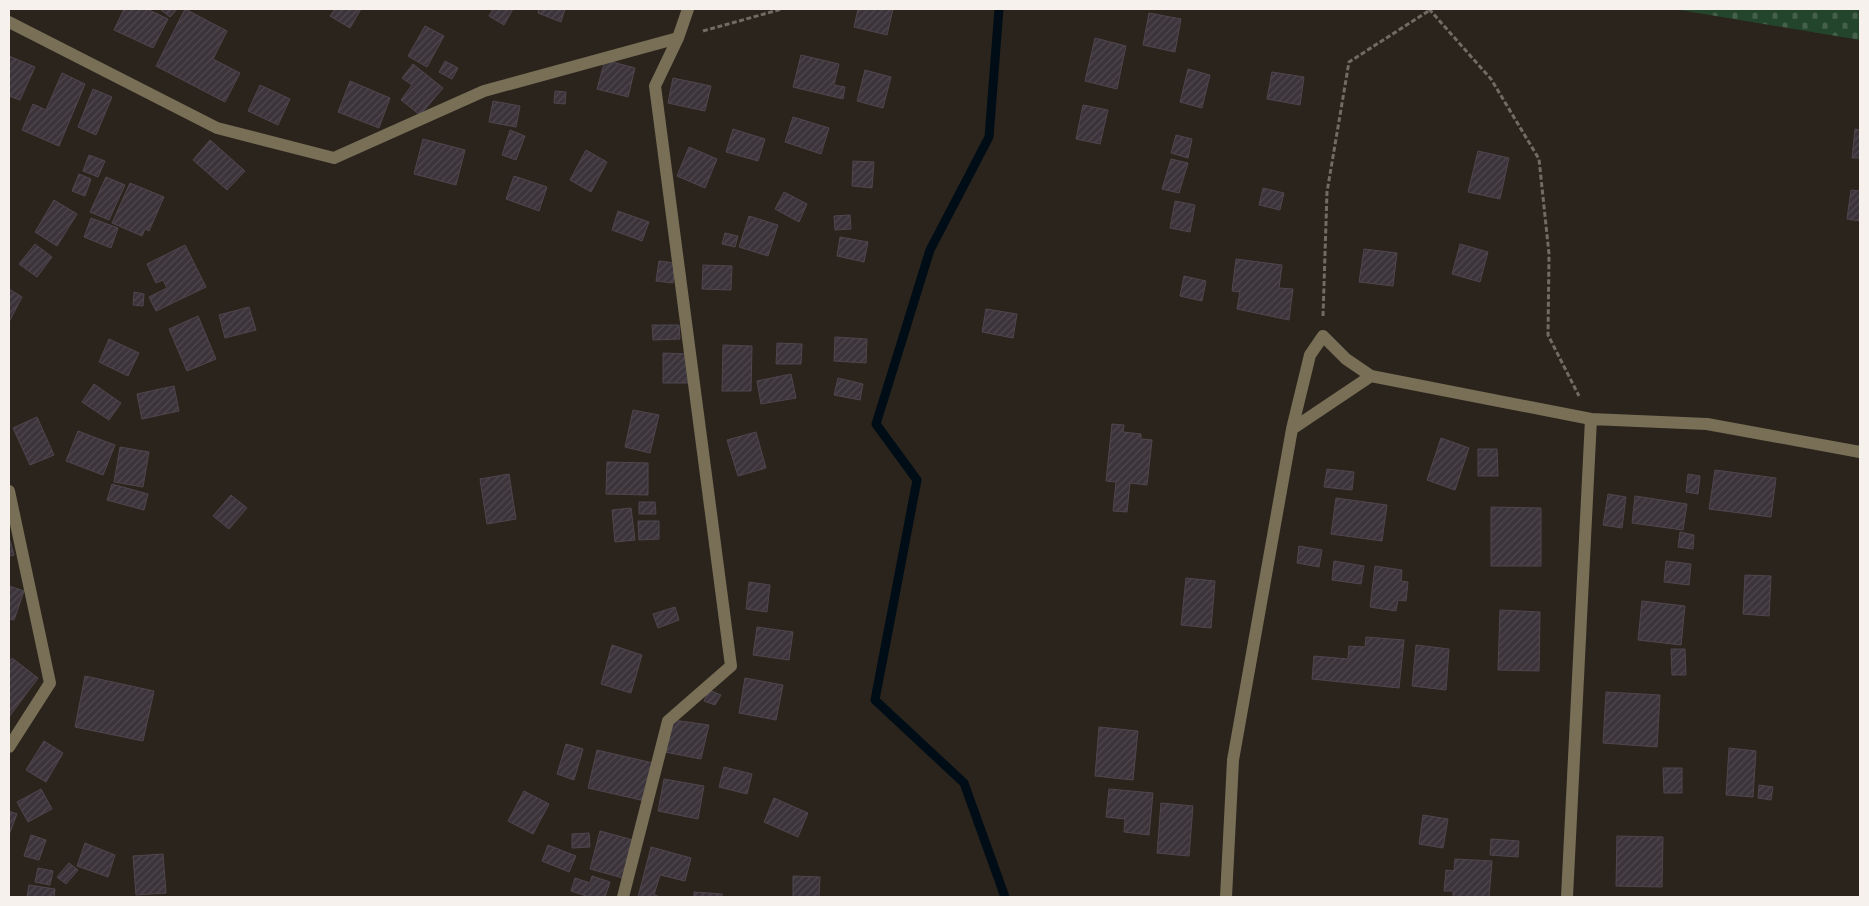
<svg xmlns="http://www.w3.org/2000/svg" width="1869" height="906" viewBox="0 0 1869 906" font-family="Commissioner,sans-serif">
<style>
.cemetery{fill:url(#cemetery-stones)}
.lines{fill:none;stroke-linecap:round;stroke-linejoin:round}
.stream{stroke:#000d16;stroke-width:9}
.building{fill:url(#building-hatch);stroke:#4f464e}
.path{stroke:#716b64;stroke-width:3;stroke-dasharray:5 2.5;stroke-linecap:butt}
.minor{stroke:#786f56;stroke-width:12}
</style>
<defs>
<pattern id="cemetery-stones" width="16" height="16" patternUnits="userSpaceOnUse" patternTransform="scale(1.25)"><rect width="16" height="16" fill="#23452b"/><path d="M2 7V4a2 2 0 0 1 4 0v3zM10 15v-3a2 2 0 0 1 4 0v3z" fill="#44604a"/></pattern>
<pattern id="building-hatch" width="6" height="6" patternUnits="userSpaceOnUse" patternTransform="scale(1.25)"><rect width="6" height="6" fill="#3c343b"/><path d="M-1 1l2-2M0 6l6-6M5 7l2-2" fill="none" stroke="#4f484e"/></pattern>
</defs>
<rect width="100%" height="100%" fill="#2b241c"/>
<!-- cemetery -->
<path class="cemetery" d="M 1674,9 L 1860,9 L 1860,40 Z"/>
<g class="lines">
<!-- stream -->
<path class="stream" d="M 999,9 L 989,137 L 930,250 L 876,424 L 917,480 L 875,700 L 964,783 L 1005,897"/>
</g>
<!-- building -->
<path class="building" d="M 124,9 L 147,9 L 168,19 L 153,48 L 114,30 Z
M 160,9 L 177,9 L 170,17 Z
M 185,9 L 227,31 L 213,59 L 240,73 L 225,102 L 156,66 Z
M 335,9 L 361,9 L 350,28 L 330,16 Z
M 493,9 L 513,9 L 504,25 L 489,16 Z
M 539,9 L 565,9 L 561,22 L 538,13 Z
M 858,9 L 893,9 L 887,35 L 854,27 Z
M 1149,13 L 1181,19 L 1175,52 L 1143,45 Z
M 425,26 L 444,36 L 427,67 L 408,56 Z
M 1095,38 L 1126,46 L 1117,89 L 1085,81 Z
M 801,55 L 839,64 L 834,85 L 845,87 L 843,99 L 793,87 Z
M 9,56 L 35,67 L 20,100 L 9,96 L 9,97 Z
M 605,60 L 635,68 L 628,97 L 597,89 Z
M 445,61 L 458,68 L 452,79 L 439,72 Z
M 413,64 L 443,88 L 420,115 L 401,100 L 412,85 L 402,78 Z
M 1188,69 L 1210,75 L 1202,108 L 1180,102 Z
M 865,70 L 891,77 L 883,108 L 857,101 Z
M 1272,72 L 1304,77 L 1300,105 L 1267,99 Z
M 62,73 L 85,84 L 59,146 L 22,130 L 33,104 L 46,110 Z
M 673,78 L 711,86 L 705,111 L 668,103 Z
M 350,81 L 390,98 L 379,128 L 338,112 Z
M 260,85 L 290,99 L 278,125 L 248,111 Z
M 93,89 L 112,97 L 96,135 L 78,127 Z
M 555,91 L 566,92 L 565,104 L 554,103 Z
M 493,101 L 520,106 L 516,127 L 489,122 Z
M 1083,105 L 1108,110 L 1100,144 L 1076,139 Z
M 793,117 L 829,128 L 821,154 L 785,142 Z
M 733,129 L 765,139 L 758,161 L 726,152 Z
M 1855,129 L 1860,130 L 1860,158 L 1852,158 Z
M 510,130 L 525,136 L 516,160 L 502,155 Z
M 1176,135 L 1192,139 L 1188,158 L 1171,153 Z
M 423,139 L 465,150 L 456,185 L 414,174 Z
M 210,140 L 245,171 L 227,190 L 193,160 Z
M 689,147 L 717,159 L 705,188 L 677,176 Z
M 586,150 L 607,162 L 591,192 L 570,180 Z
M 1478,151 L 1509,158 L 1500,199 L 1468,192 Z
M 89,155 L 105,161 L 98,177 L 83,171 Z
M 1171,159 L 1188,163 L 1179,193 L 1162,189 Z
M 853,161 L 874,162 L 872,188 L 852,186 Z
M 79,174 L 91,179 L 85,196 L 72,191 Z
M 514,176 L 547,187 L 539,211 L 506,199 Z
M 106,177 L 125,185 L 109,220 L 90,212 Z
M 130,183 L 164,197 L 149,231 L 145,229 L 142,236 L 112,223 Z
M 1263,188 L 1284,193 L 1280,210 L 1259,205 Z
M 1851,190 L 1860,191 L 1860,221 L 1847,219 Z
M 784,192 L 807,204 L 799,222 L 775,209 Z
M 54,200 L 77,214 L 57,246 L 35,232 Z
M 1175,201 L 1195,205 L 1190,232 L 1170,228 Z
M 618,211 L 649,222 L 642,241 L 612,230 Z
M 850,215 L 851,229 L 835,230 L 834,216 Z
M 749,216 L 778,225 L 768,256 L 739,247 Z
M 91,218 L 118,228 L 111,248 L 84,237 Z
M 725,233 L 738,236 L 735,247 L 722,244 Z
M 840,237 L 868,242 L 864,262 L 837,256 Z
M 35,244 L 52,257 L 37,277 L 19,264 Z
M 1460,244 L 1488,252 L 1480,282 L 1452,274 Z
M 185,245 L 206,287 L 156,311 L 149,297 L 167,288 L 163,280 L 156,283 L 147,264 Z
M 1364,249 L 1397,253 L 1393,286 L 1359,282 Z
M 1236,259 L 1282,265 L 1279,288 L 1293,289 L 1289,320 L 1237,309 L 1240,292 L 1232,291 Z
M 659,261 L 675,263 L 673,283 L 656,281 Z
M 703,265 L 732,266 L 731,290 L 702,289 Z
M 1184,276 L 1206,281 L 1202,301 L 1180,296 Z
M 9,289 L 22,297 L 9,322 Z
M 134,292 L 144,294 L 143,306 L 133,305 Z
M 249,307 L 256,330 L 225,338 L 219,315 Z
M 986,309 L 1017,314 L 1013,338 L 982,332 Z
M 198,316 L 216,359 L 187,371 L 169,329 Z
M 652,325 L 679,325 L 680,339 L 653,340 Z
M 835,337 L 867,339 L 866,363 L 834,361 Z
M 109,339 L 139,353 L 128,376 L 99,362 Z
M 777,343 L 802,344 L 801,364 L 776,364 Z
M 723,345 L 752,346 L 751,391 L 722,391 Z
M 663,353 L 688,354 L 688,383 L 663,383 Z
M 791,374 L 796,398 L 761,404 L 757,381 Z
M 838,378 L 863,384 L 860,400 L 834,395 Z
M 94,384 L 121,403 L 109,420 L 82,402 Z
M 174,386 L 179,411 L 142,419 L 137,394 Z
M 633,410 L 659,415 L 650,453 L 625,447 Z
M 37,417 L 54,455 L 30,465 L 13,428 Z
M 1112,424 L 1124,425 L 1123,432 L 1141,434 L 1141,439 L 1152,440 L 1147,485 L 1130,483 L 1127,512 L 1113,511 L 1116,482 L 1106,481 Z
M 78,431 L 115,445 L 103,475 L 66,461 Z
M 756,432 L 766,468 L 738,476 L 727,440 Z
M 1441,438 L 1469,448 L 1455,490 L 1427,480 Z
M 120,447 L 149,452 L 143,487 L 114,482 Z
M 1478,449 L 1497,449 L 1498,476 L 1478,476 Z
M 607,462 L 648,463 L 648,495 L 606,494 Z
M 1327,469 L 1354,472 L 1352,490 L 1324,487 Z
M 1715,470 L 1776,478 L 1771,517 L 1709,509 Z
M 509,474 L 516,519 L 487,524 L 480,479 Z
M 1688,474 L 1700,476 L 1698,494 L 1686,492 Z
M 112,484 L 148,494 L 144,510 L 107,500 Z
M 1608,494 L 1626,497 L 1622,528 L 1603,525 Z
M 231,495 L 247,508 L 229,529 L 213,516 Z
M 1635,496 L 1687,504 L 1683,530 L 1632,523 Z
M 1336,498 L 1387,505 L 1382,541 L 1331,534 Z
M 639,502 L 655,502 L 656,514 L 639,514 Z
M 1491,507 L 1541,508 L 1541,566 L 1491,566 Z
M 631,508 L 635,540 L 615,542 L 612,510 Z
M 638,521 L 659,521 L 659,539 L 639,540 Z
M 1680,532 L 1694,535 L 1693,549 L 1678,547 Z
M 9,540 L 10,540 L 14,555 L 9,556 Z
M 1299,546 L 1322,550 L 1319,567 L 1297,563 Z
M 1334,561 L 1364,566 L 1361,584 L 1332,580 Z
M 1666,561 L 1691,564 L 1689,585 L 1664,582 Z
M 1375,566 L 1402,570 L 1401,581 L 1408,582 L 1406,601 L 1398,600 L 1396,611 L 1370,607 Z
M 1745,575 L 1771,576 L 1769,616 L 1743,614 Z
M 1186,578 L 1215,581 L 1211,628 L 1181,625 Z
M 749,582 L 770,585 L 767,612 L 746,609 Z
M 9,586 L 24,591 L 14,620 L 9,619 Z
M 1642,601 L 1685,606 L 1681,645 L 1638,640 Z
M 675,607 L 679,620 L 658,628 L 653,614 Z
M 1500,610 L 1540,612 L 1539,671 L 1498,670 Z
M 757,627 L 793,632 L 789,660 L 753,655 Z
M 1366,637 L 1404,640 L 1399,688 L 1312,679 L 1314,656 L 1348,659 L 1349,646 L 1365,647 Z
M 612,645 L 642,655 L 631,693 L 601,684 Z
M 1416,645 L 1449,649 L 1446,690 L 1412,686 Z
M 1671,649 L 1685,649 L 1686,675 L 1672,675 Z
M 12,658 L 38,678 L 9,717 L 9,662 Z
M 85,676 L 154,691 L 143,741 L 75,727 Z
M 745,678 L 783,685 L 776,720 L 739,713 Z
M 709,690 L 721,695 L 715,705 L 704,701 Z
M 1606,692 L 1660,695 L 1657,747 L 1603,743 Z
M 673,720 L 709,725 L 701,759 L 665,752 Z
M 1099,727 L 1138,731 L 1133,780 L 1095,776 Z
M 44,741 L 63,753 L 46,782 L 26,770 Z
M 566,744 L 583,749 L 574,780 L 557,774 Z
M 1729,748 L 1756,751 L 1753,797 L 1726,795 Z
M 597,750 L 653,763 L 645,801 L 588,788 Z
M 724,767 L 752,774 L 747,794 L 719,787 Z
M 1663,768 L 1682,768 L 1682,793 L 1664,793 Z
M 664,779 L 704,786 L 698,819 L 658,811 Z
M 1759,785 L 1773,787 L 1771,800 L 1758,798 Z
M 41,789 L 52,809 L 28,822 L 17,802 Z
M 1109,789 L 1153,793 L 1149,835 L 1124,832 L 1125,819 L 1106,817 Z
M 524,791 L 549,804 L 533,834 L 508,821 Z
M 774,798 L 808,813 L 798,837 L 764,822 Z
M 1161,803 L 1193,806 L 1189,856 L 1157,853 Z
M 9,811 L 17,814 L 9,835 Z
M 1423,815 L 1448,819 L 1443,848 L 1419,844 Z
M 600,831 L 633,840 L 623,878 L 590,869 Z
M 589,833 L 590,847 L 572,848 L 572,834 Z
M 31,835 L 46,840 L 39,860 L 24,856 Z
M 1617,836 L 1663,837 L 1662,887 L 1616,886 Z
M 1491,839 L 1519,841 L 1518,857 L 1490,855 Z
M 85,843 L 115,855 L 108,877 L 77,866 Z
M 548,845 L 576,856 L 569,872 L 542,861 Z
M 651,847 L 691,858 L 685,881 L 660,875 L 654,895 L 661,897 L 638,897 Z
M 163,854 L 166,893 L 136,895 L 133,856 Z
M 1455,859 L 1492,861 L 1489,897 L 1453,897 L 1453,891 L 1444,891 L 1446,870 L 1454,871 Z
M 69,863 L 78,870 L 66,884 L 57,877 Z
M 38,868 L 53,871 L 50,885 L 35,882 Z
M 592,876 L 610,882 L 605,897 L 589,897 L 571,891 L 575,878 L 590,883 Z
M 793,876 L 820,877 L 819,897 L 793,897 Z
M 29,885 L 55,889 L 54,897 L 27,897 Z
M 694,892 L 722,894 L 722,897 L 694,897 Z"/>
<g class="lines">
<!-- path -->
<path class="path" d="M 1429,9 L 1491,79 L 1539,159 L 1549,254 L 1548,335 L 1579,396
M 703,31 L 782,9
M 1323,316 L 1327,192 L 1349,62 L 1430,10"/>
<!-- minor -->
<path class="minor" d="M 9,22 L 217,128 L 334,158 L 484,91 L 678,38
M 1292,429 L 1310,355 L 1323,336 L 1346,359 L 1371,376
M 9,491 L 50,683 L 9,747
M 623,897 L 668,721 L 731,666 L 655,86 L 678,38 L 688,9
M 1226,897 L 1233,760 L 1292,429 L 1371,376 L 1591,419
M 1567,897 L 1591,419 L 1707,424 L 1860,452"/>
</g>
<!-- border -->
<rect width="1869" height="906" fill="none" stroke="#f6f1ec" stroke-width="20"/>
</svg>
